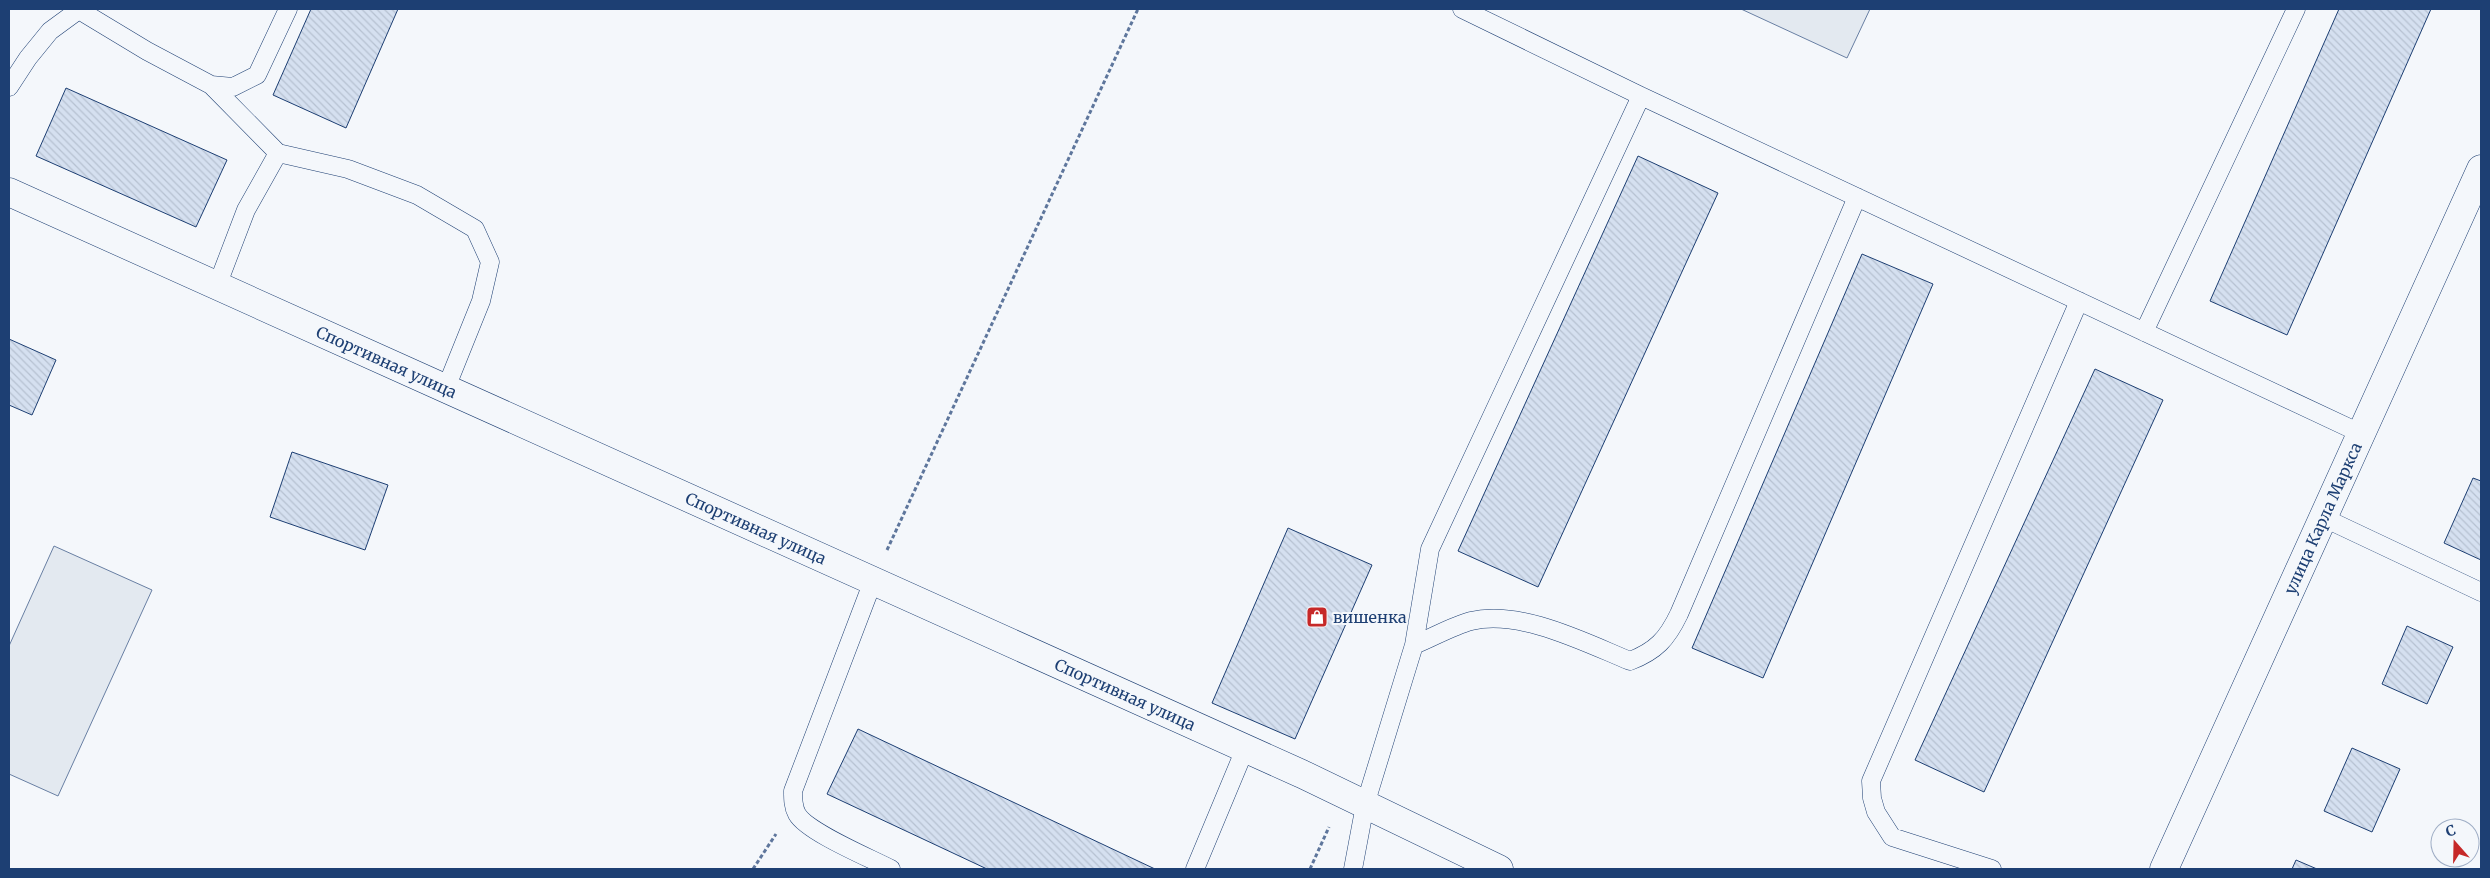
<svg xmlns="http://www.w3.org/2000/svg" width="2490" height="878" viewBox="0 0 2490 878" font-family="Merriweather,serif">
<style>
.pitch{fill:#e3e9f0;stroke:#687fa3}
.building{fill:url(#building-back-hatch);stroke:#1d3f73}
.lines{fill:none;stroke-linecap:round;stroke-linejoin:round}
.lane-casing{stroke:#1d3f73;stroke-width:19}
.street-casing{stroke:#1d3f73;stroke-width:29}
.path{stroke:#5e769c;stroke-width:3;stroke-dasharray:4 2.5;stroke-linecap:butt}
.lane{stroke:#f4f7fb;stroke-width:18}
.street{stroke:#f4f7fb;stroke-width:28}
.labels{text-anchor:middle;stroke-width:4;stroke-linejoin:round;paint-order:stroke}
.street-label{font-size:16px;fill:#1d3f73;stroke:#f4f7fb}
.poi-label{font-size:16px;fill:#1d3f73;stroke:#f4f7fb;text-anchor:start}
</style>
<defs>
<pattern id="building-back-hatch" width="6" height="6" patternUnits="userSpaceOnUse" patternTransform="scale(1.25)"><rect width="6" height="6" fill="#d5e0f0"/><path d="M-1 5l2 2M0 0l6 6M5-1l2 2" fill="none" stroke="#b6c1d1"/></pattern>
</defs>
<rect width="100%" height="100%" fill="#f4f7fb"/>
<!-- pitch -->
<path class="pitch" d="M 1741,9 L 1870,9 L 1847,58 Z
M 54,546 L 152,590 L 58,796 L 9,774 L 9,646 Z"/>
<!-- building -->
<path class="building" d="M 311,9 L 398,9 L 346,128 L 273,95 Z
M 2339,9 L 2431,9 L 2287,335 L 2210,301 Z
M 66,88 L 227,160 L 196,227 L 36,156 Z
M 1638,156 L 1718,193 L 1538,587 L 1458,551 Z
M 1862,254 L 1933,284 L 1763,678 L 1692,648 Z
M 9,339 L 56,360 L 32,415 L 9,405 Z
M 2095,369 L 2163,400 L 1984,792 L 1915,760 Z
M 292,452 L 388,485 L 365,550 L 270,517 Z
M 2473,478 L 2481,481 L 2481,560 L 2444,543 Z
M 1288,528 L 1372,565 L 1295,739 L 1212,703 Z
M 2407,626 L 2453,647 L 2427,704 L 2382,684 Z
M 858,729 L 1155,869 L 987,869 L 827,794 Z
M 2352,748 L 2400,769 L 2372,832 L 2324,811 Z
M 2296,860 L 2317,869 L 2292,869 Z"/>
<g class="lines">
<!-- lane casing -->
<g class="lane-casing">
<path id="lane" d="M 1462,9 L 1641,96 L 2360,433
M 79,10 L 147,51 L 211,85 L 278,153 L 348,169 L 417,195 L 475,229 L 490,262 L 481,301 L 446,388
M 211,85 L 233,87 L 257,75 L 288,9
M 9,87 L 28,58 L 50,31 L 80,9
M 217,286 L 246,210 L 278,153
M 2144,332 L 2296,9
M 2322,517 L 2481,592
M 873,581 L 793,791 C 793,799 793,807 797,814 C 807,832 870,858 891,869
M 1414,645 C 1432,638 1452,626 1471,621 C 1520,609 1586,643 1630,661 C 1656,651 1667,639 1679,614 L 1857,197
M 1195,869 L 1245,749
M 1353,869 L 1365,805 L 1414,645 L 1430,549 L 1641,96
M 1992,869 L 1892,837 L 1876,812 L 1872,798 L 1871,781 L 2079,301"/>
</g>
<!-- street casing -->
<g class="street-casing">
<g id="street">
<path id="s1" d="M 9,192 L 1302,774 L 1499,869"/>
<path id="s2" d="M 2164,869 L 2481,169"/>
</g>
</g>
<!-- path -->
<path class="path" d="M 887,550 L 1138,9
M 753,869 L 776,834
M 1310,869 L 1329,827"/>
<!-- lane -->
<use href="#lane" class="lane"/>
<!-- street -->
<use href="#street" class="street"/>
</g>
<!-- icons -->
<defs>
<g id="shop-square" transform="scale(1.125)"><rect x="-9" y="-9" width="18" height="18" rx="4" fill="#c62828" stroke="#f4f7fb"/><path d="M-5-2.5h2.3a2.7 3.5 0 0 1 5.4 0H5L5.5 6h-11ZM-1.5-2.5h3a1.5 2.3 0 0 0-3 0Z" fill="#fff"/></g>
</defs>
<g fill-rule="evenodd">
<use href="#shop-square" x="1317" y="617"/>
</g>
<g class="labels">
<!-- street labels -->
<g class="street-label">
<text dy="6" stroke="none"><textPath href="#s1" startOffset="414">Спортивная улица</textPath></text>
<text dy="6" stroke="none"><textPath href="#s2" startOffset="385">улица Карла Маркса</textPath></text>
<text dy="6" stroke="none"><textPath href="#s1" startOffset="819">Спортивная улица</textPath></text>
<text dy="6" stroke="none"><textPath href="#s1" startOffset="1224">Спортивная улица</textPath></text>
</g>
<!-- poi labels -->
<g class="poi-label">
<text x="1333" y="623">вишенка</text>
</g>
</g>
<!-- border -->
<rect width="2490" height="878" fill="none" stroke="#1d3f73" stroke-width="20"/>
<!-- north arrow -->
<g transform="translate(2455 843) rotate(340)"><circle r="24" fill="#f4f7fb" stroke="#9eadc5"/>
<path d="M0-4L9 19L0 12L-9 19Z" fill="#c62828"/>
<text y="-8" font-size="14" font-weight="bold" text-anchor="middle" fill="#1d3f73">С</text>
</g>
</svg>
